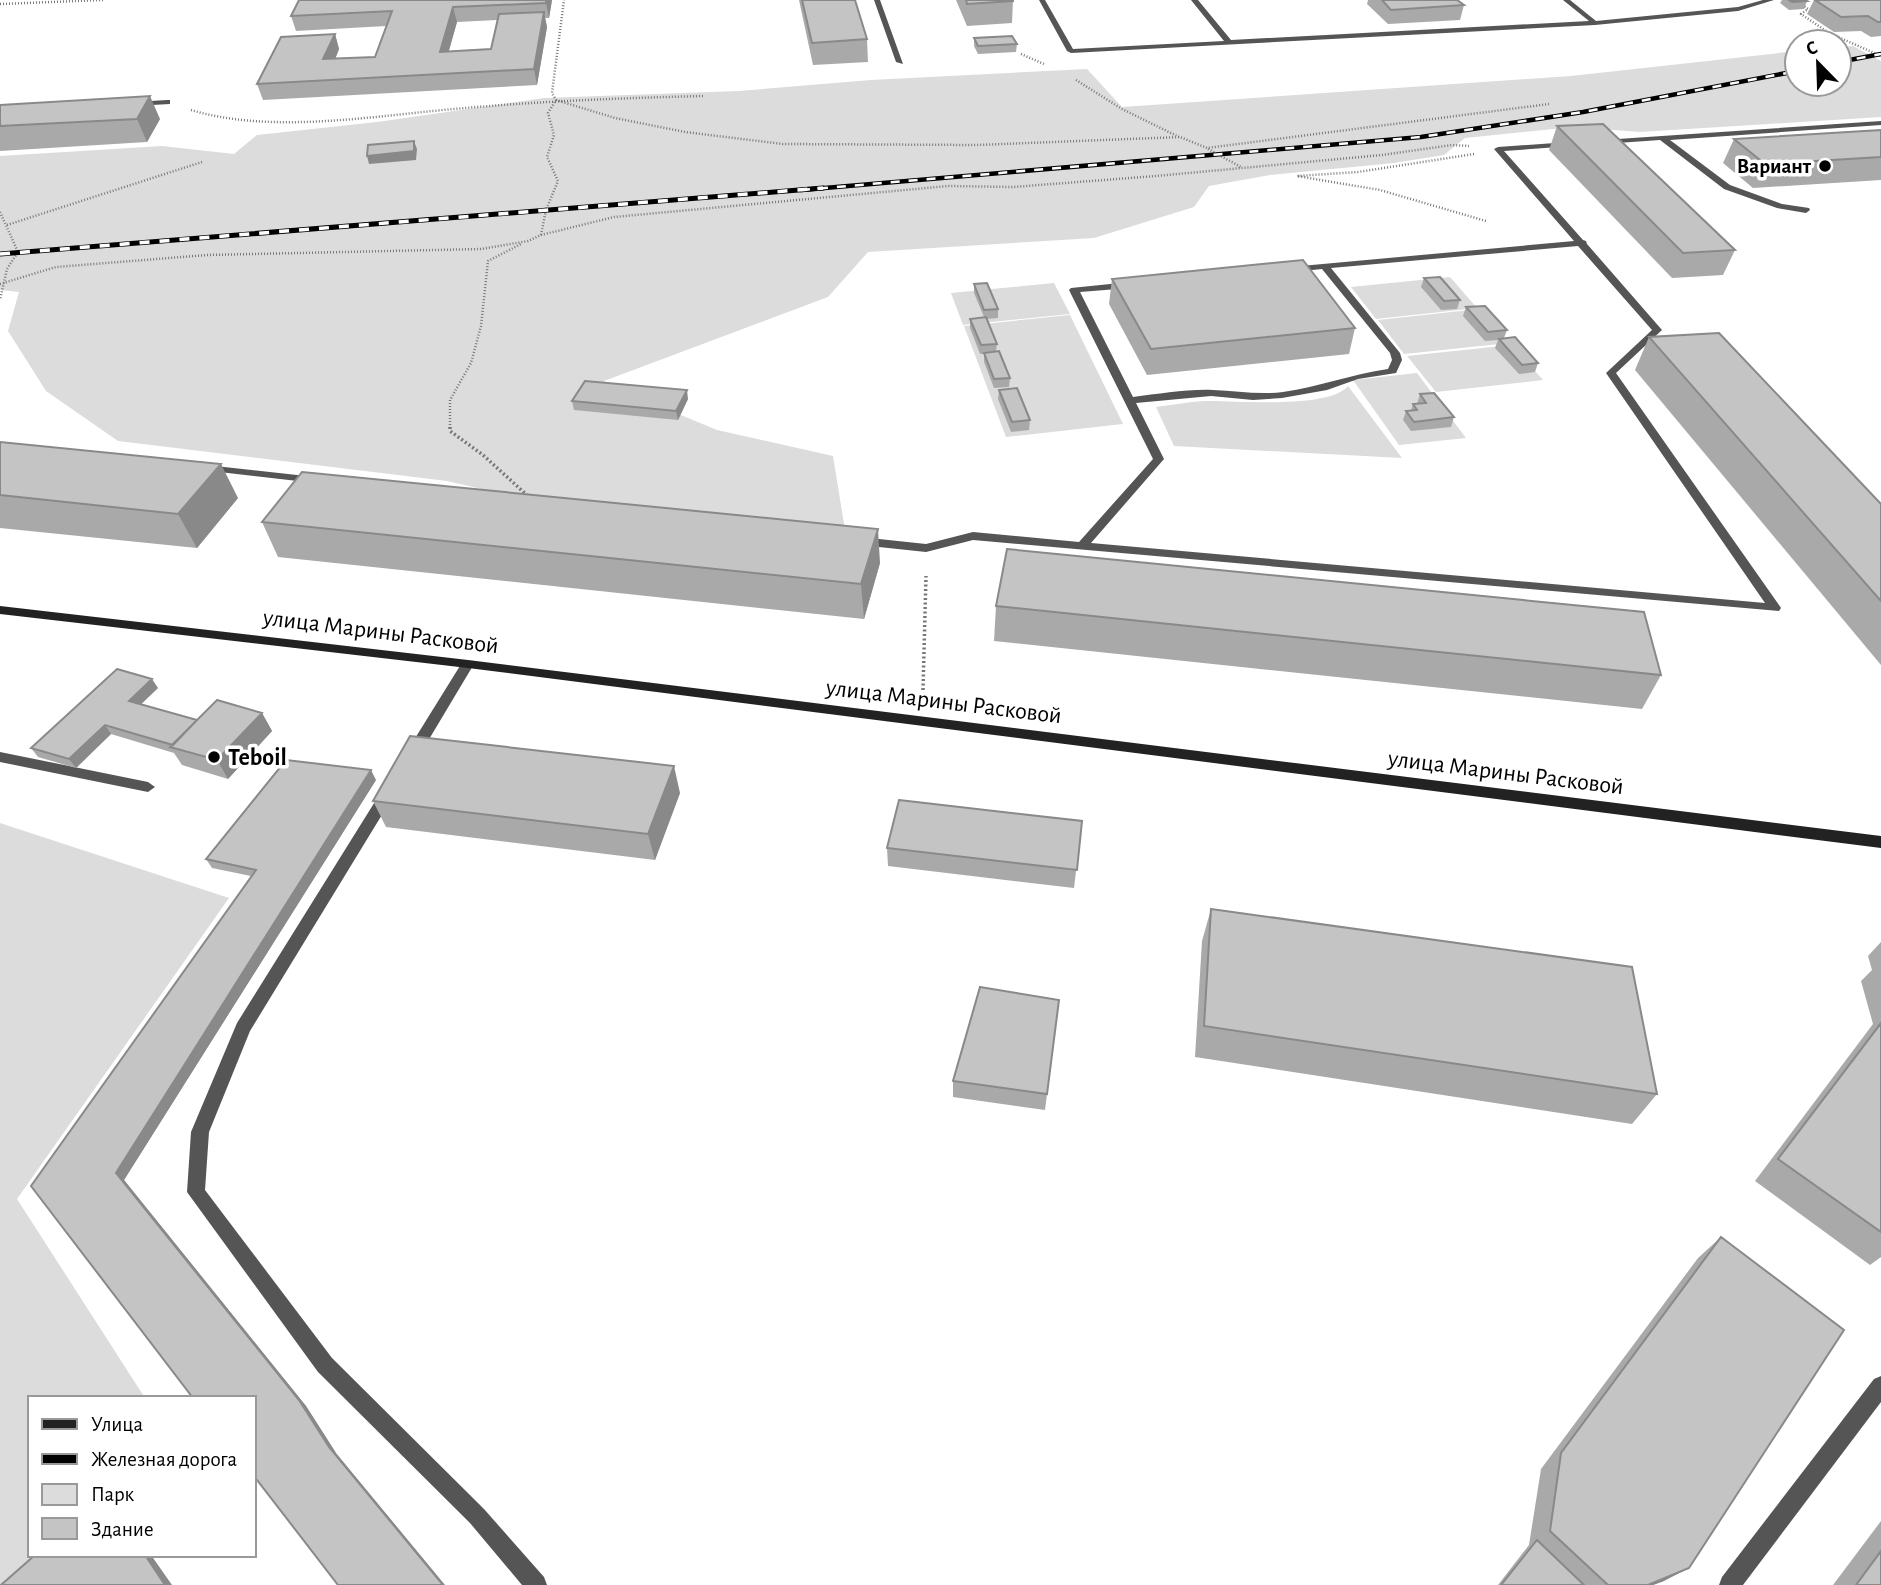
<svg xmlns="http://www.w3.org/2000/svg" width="1881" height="1585" viewBox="0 0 1881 1585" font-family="'Alegreya Sans',sans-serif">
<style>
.green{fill:#dcdcdc}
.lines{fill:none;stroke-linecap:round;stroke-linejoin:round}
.path-far1{stroke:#777;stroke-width:2.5;stroke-dasharray:1 2;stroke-linecap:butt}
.path{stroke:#777;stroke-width:3.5;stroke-dasharray:2 2.5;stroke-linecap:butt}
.service{fill:#555;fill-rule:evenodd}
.minor{fill:#555;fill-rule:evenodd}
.secondary{fill:#222;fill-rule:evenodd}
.rail-far1-casing{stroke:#000;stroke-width:4.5}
.rail-casing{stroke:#000;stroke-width:5}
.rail-far1{stroke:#fff;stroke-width:2.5;stroke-dasharray:9;stroke-linecap:butt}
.rail{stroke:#fff;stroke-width:3.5;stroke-dasharray:10;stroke-linecap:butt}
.wall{fill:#a9a9a9;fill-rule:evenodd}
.shaded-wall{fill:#898989}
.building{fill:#c4c4c4;stroke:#898989;stroke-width:2}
.poi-dot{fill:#000;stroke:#fff;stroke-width:2.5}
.labels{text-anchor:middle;stroke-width:7;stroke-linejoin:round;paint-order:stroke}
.far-poi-label{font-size:21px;font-weight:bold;fill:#000;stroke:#fff;text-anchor:end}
.street-label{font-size:24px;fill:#000;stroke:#fff}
.poi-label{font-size:24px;font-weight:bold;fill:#000;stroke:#fff;text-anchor:start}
</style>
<rect width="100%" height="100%" fill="#fff"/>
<!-- green -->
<path class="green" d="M 1853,46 L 1881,61 L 1881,117 L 1640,132 L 1573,127 L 1465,138 L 1444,155 L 1394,163 L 1270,175 L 1209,186 L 1194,207 L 1094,238 L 868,252 L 828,297 L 604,381 L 606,384 L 717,430 L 833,456 L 845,530 L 499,493 L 447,481 L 118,441 L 46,391 L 8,331 L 19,292 L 0,290 L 0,156 L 162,146 L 234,154 L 257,135 L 377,122 L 544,98 L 739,91 L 871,80 L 1087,69 L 1122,107 L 1571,76 L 1797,51 L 1797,84 L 1839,84 L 1839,47 Z
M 1450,277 L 1477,308 L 1376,319 L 1351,287 Z
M 1054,283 L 1070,314 L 963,325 L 951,293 Z
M 1479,309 L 1509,343 L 1404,354 L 1378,320 Z
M 1070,315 L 1123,424 L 1006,437 L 964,326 Z
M 1511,345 L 1543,380 L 1436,392 L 1407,356 Z
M 1417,373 L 1466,438 L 1399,445 L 1353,380 Z
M 1348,386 L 1402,458 L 1174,446 L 1156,407 C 1172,405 1188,402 1204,401 C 1235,400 1327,410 1348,386 Z
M 0,823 L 229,898 L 17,1199 L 145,1398 L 30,1398 L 30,1555 L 42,1555 L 0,1585 Z"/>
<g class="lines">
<!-- path-far1 -->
<path class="path-far1" d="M 0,4 L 103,0
M 1802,5 L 1808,9 L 1801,14 L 1829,33 L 1881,56
M 1021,54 L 1044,64
M 1076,80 L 1122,109 L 1179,137
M 556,100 L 615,118 L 685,132 L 783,144 L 977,145 L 1180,137 L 1207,148 L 1549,104
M 191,110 C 274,135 378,115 465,108 C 544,101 623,98 703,96
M 1208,149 L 1241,167
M 1474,154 L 1358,172 L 1297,176 L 1380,190 L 1486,221
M 0,212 L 18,252 L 7,269 L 0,300
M 7,225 L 202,162
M 541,235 L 546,210 L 558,181 L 547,157 L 554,135 L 548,113 L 556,100 L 552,93 L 564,0
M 0,284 L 56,267 L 207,255 L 481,249 L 528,241 L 541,235 L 614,217 L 948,186 L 1013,187 L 1156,176 L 1382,155 L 1452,145 L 1469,146
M 450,428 L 450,400 L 471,363 L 481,326 L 488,261 L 521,244"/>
<!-- path -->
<path class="path" d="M 450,427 L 450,431 L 483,455 L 529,497
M 923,690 L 926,576"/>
<!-- service -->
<path class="service" d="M 874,0 L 880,0 L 903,64 L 896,62 Z
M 1039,0 L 1045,0 L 1073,49 L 1224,41 L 1191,0 L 1198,0 L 1231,40 L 1589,21 L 1563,0 L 1570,0 L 1596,21 L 1738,7 L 1763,0 L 1774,0 L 1738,11 L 1595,25 L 1071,53 L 1067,51 Z
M 167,100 L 170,100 L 170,104 L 134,106 L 130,104 L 134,102 Z
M 1881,121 L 1881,125 L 1670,140 L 1730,185 L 1782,204 L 1809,208 L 1810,210 L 1806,213 L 1777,208 L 1724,189 L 1660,140 L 1603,144 L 1599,142 L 1603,140 Z
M 1569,142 L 1572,142 L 1572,146 L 1504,151 L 1583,240 L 1586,241 L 1587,244 L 1662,330 L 1616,373 L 1779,605 L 1781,608 L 1779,611 L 973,540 L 926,552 L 860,545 L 854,541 L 860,537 L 926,544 L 973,532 L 1079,542 L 1153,459 L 1069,290 L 1071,288 L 1130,282 L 1135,285 L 1130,288 L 1080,292 L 1133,397 C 1159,394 1187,389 1213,390 C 1237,391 1259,395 1283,392 C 1319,387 1352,374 1388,369 L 1392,360 L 1390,353 L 1322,269 L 1293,272 L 1288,269 L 1290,267 L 1574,241 L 1494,149 L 1498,147 ZM 1578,246 L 1652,330 L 1606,373 L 1765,603 L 1091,543 L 1164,459 L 1136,403 L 1211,396 L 1253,400 L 1282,398 L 1327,390 L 1358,379 L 1396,373 L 1402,360 L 1400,353 L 1331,268 Z
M 206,465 L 315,477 L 321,480 L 315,483 L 202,470 L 200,468 Z
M 468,660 L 474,664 L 419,756 L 409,756 L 407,752 L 409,748 L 463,661 Z
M 0,752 L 148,782 L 155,787 L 148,792 L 0,762 Z
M 386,791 L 391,792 L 393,796 L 391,800 L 250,1031 L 209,1132 L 205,1190 L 332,1358 L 484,1509 L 544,1577 L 547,1585 L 522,1585 L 470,1523 L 318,1372 L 187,1192 L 191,1132 L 237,1023 L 381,792 Z"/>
<!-- minor -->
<path class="minor" d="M 1881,1376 L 1881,1402 L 1743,1585 L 1719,1585 L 1722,1577 L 1874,1379 Z"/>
<!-- secondary -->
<path class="secondary" d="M 0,606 L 468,660 L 1881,836 L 1881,848 L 468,668 L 0,614 Z"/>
<!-- rail-far1 casing -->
<g class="rail-far1-casing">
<path id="rail-far1" d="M 1839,62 L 1881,54
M 801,190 L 1421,137 L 1583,112 L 1797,71"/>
</g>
<!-- rail casing -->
<g class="rail-casing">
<path id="rail" d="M 0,254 L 823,188"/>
</g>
<!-- rail-far1 -->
<use href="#rail-far1" class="rail-far1"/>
<!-- rail -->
<use href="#rail" class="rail"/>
</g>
<!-- wall -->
<path class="wall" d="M 552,0 L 549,18 L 545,18 L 547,27 L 537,85 L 263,100 L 257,84 L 335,34 L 339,49 L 335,59 L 375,57 L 386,26 L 296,31 L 291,16 ZM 497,20 L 491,49 L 449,51 L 457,22 Z
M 799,0 L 855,0 L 867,39 L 868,62 L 813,65 Z
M 956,0 L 1013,0 L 1012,23 L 967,26 Z
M 1368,0 L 1457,0 L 1464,5 L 1460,20 L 1388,24 L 1367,4 Z
M 1782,0 L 1805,0 L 1807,1 L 1804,9 L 1789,10 L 1780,3 Z
M 1814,0 L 1881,0 L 1881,36 L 1871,37 L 1861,31 L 1834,32 L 1807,14 Z
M 974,38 L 1017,44 L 1016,52 L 978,54 L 974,46 Z
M 0,105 L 160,119 L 147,142 L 0,151 Z
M 1557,126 L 1735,250 L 1723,275 L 1672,278 L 1549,150 Z
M 1881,130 L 1881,180 L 1753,188 L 1723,163 L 1734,139 Z
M 1424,278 L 1460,300 L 1457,309 L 1441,310 L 1421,287 Z
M 1112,279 L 1355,328 L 1349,354 L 1147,375 L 1109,304 Z
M 974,284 L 998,309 L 998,318 L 986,319 L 997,344 L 996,351 L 1010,378 L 1009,387 L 994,388 L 984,362 L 984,354 L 980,354 L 970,328 L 970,319 L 984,317 L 974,293 Z
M 1466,307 L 1507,330 L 1504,338 L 1538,363 L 1535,372 L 1519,374 L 1495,348 L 1498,340 L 1485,341 L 1463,316 Z
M 1649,337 L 1881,504 L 1881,665 L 1635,370 Z
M 999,390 L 1030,420 L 1029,430 L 1011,432 L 998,399 Z
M 1420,394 L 1454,417 L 1451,427 L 1411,431 L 1403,420 L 1406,411 L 1411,410 L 1413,404 L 1417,404 Z
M 688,399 L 678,420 L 574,410 L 572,401 Z
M 0,442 L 238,498 L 197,548 L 0,528 Z
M 262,522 L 880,563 L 864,619 L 278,557 Z
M 996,606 L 1661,675 L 1642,709 L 994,641 Z
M 158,688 L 141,704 L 197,720 L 262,713 L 272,731 L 228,779 L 182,765 L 174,753 L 111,734 L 76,768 L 38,757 L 31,748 Z
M 376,780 L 124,1180 L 306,1406 L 336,1453 L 31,1186 L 251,876 L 212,868 L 206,859 Z
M 680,793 L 655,860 L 386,827 L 373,801 Z
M 1082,821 L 1074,888 L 888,866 L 887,848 Z
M 1211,909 L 1657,1094 L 1632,1124 L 1195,1057 L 1202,941 Z
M 1881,942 L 1881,1257 L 1870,1265 L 1755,1181 L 1873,1024 L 1861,981 L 1872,970 L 1868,956 Z
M 1059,1000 L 1045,1110 L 953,1097 L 953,1081 Z
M 1721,1237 L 1664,1581 L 1653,1585 L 1498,1585 L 1529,1545 L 1541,1469 L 1698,1258 Z
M 1881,1521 L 1881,1585 L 1833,1585 Z"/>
<!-- shaded-wall -->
<path class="shaded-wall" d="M 546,0 L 552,0 L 549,18 L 546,3 Z
M 453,7 L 457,22 L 444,67 L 440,52 Z
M 544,12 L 547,27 L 537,85 L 534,69 Z
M 335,34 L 339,49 L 329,75 L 323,59 Z
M 150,96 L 160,119 L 147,142 L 137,119 Z
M 414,141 L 417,149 L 416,160 L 369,164 L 367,156 Z
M 687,390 L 688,399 L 678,420 L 676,411 Z
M 221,464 L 238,498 L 197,548 L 178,514 Z
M 878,529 L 880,563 L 864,619 L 861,584 Z
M 152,679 L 158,688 L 135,710 L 129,701 Z
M 262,713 L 272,731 L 228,779 L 217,760 Z
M 105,725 L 111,734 L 76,768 L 69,759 Z
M 674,766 L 680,793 L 655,860 L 648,834 Z
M 371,770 L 376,780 L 124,1180 L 306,1406 L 336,1453 L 445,1585 L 443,1585 L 329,1447 L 116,1173 Z
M 145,1555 L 151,1555 L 172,1585 L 165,1585 Z
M 1689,1568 L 1664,1581 L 1653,1585 L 1648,1585 Z"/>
<!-- building -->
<path class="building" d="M 299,0 L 546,0 L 546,3 L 453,7 L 440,52 L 491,49 L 499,14 L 544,12 L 534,69 L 257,84 L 281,37 L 335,34 L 323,59 L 375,57 L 392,11 L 291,16 Z
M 802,0 L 855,0 L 867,39 L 812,43 Z
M 966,0 L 1013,0 L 1013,1 L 967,4 Z
M 1382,0 L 1457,0 L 1464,5 L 1391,10 Z
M 1789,0 L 1805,0 L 1807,1 L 1792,2 Z
M 1815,0 L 1881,0 L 1881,22 L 1878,22 L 1868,16 L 1841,17 Z
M 1012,36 L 1017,44 L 978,46 L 974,38 Z
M 150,96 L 137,119 L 0,126 L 0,105 Z
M 1603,124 L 1735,250 L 1683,253 L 1557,126 Z
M 1881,130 L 1881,157 L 1765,164 L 1734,139 Z
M 414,141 L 414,151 L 367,156 L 368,145 Z
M 1303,260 L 1355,328 L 1151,349 L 1112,279 Z
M 1440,277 L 1460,300 L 1444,301 L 1424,278 Z
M 987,283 L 998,309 L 984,310 L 974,284 Z
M 1485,306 L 1507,330 L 1488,332 L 1466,307 Z
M 986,317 L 997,344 L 981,345 L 970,319 Z
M 1719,333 L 1881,504 L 1881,601 L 1649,337 Z
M 1515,337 L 1538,363 L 1522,365 L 1499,339 Z
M 999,351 L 1010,378 L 994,379 L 984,353 Z
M 585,381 L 687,390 L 676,411 L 572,401 Z
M 1017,388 L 1030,420 L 1012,422 L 999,390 Z
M 1434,393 L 1454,417 L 1414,422 L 1406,411 L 1417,410 L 1413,404 L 1426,403 L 1420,394 Z
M 0,442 L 221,464 L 178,514 L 0,495 Z
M 302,472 L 878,529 L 861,584 L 262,522 Z
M 1007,549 L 1644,612 L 1661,675 L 996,606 Z
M 117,669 L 152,679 L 129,701 L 197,720 L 173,745 L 105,725 L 69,759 L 31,748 Z
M 217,700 L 262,713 L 217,760 L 170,747 Z
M 410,736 L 674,766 L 648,834 L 373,801 Z
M 286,760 L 371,770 L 116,1173 L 299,1400 L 329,1447 L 443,1585 L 338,1585 L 254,1476 L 254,1398 L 193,1398 L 31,1186 L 256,870 L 206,859 Z
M 899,800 L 1082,821 L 1077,870 L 887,848 Z
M 1211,909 L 1632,967 L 1657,1094 L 1204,1026 Z
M 980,987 L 1059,1000 L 1047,1094 L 953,1081 Z
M 1881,1023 L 1881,1232 L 1778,1159 Z
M 1721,1237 L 1844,1330 L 1689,1568 L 1648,1585 L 1608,1585 L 1550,1531 L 1561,1453 Z
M 1537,1540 L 1584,1585 L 1501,1585 Z
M 1881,1551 L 1881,1585 L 1856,1585 Z
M 35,1555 L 145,1555 L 165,1585 L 1,1585 Z"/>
<!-- markers -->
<g class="poi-dot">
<circle cx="1825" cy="166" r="7"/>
<circle cx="214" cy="757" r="7"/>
</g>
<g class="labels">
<!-- far-poi labels -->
<g class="far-poi-label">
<text x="1811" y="173">Вариант</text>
</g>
<!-- street labels -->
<g class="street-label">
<text transform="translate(381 631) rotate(7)" y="8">улица Марины Расковой</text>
<text transform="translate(944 701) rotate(7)" y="8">улица Марины Расковой</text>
<text transform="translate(1506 772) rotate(7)" y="8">улица Марины Расковой</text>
</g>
<!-- poi labels -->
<g class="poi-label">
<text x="228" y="765">Teboil</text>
</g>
</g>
<!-- legend -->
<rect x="28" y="1396" width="228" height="161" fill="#ffffff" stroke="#999999" stroke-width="2"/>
<rect x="42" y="1419" width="35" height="10" fill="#222222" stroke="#999999" stroke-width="2"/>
<text x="91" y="1431" font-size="21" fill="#000000">Улица</text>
<rect x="42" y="1454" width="35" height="10" fill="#000000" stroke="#999999" stroke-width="2"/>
<text x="91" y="1466" font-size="21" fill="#000000">Железная дорога</text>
<rect x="42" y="1484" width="35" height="21" fill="#dcdcdc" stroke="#999999" stroke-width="2"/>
<text x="91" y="1501" font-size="21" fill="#000000">Парк</text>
<rect x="42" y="1518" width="35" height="21" fill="#c4c4c4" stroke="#999999" stroke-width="2"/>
<text x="91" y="1536" font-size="21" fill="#000000">Здание</text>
<!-- north arrow -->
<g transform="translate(1818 63) rotate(337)"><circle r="33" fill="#ffffff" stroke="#999999" stroke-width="2"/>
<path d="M0-5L12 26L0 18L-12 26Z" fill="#000000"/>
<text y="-10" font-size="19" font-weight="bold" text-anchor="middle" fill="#000000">С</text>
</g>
</svg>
